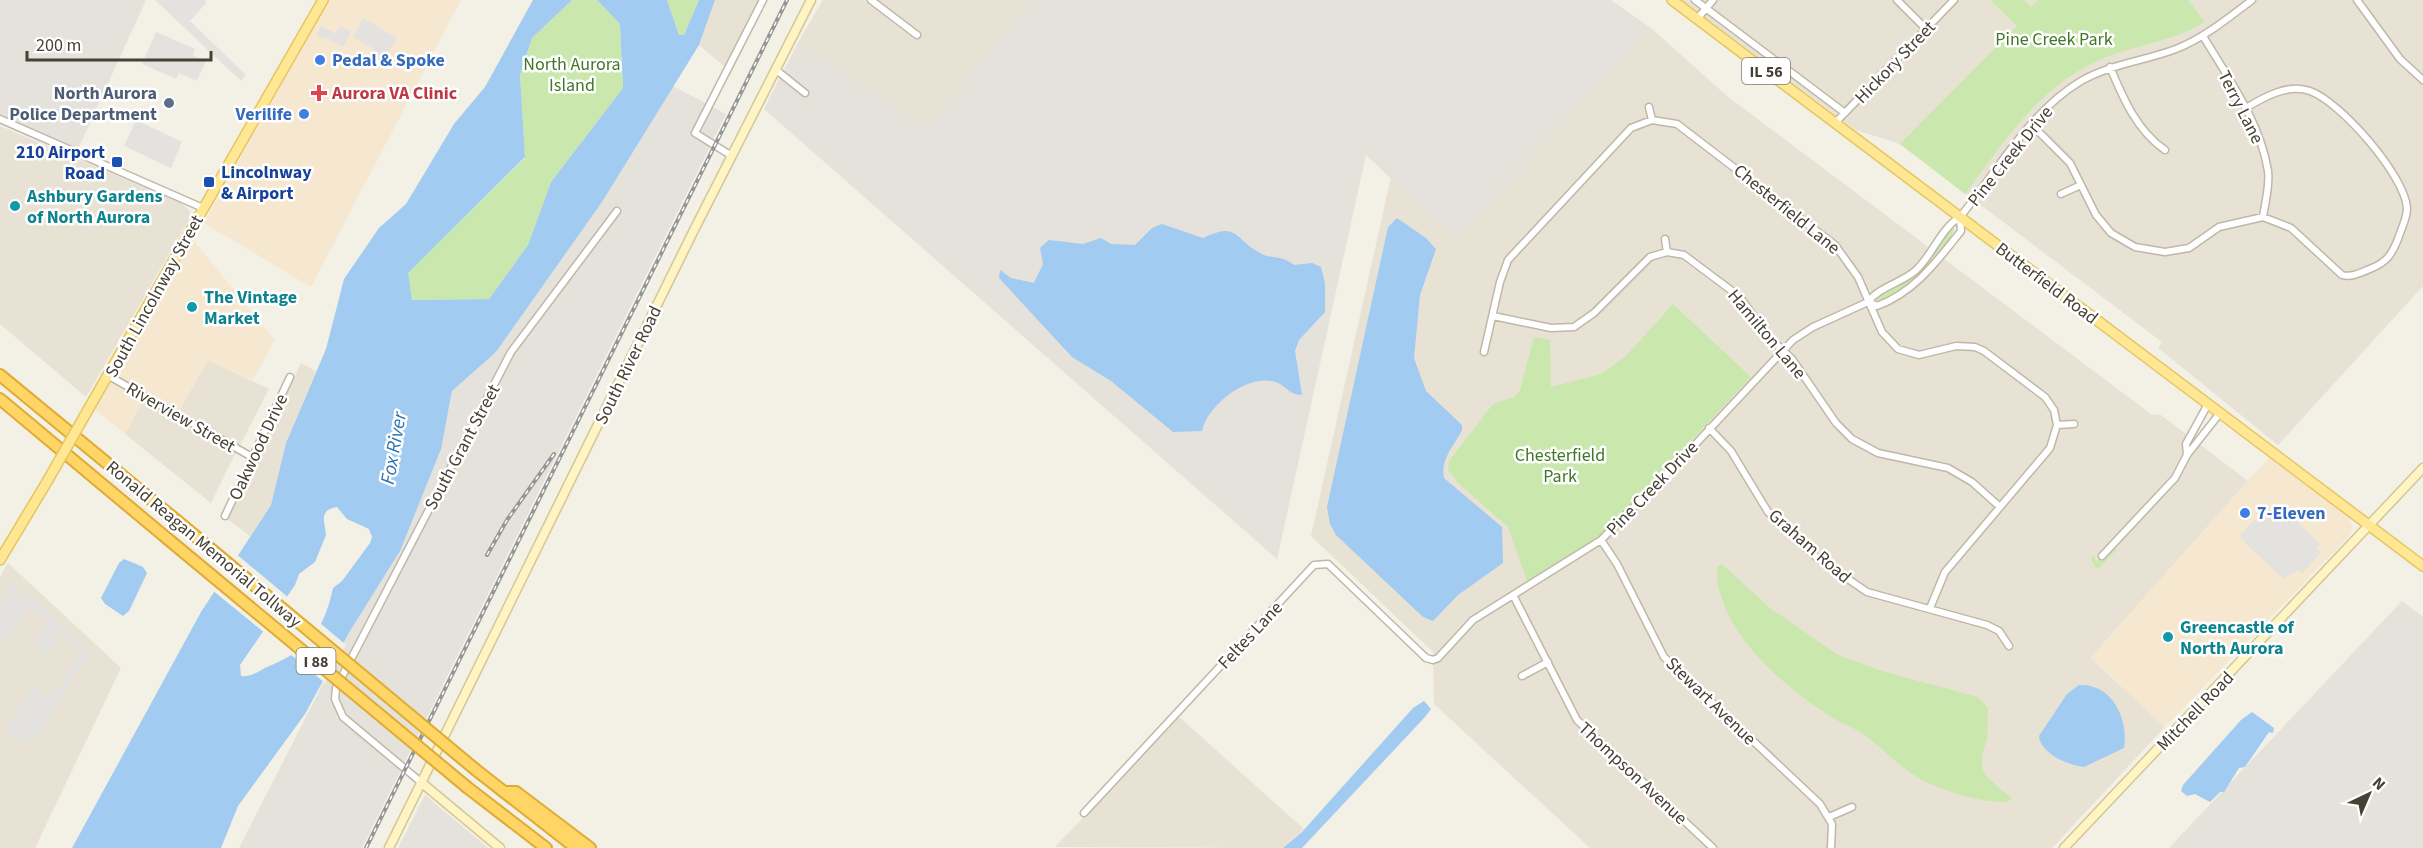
<svg xmlns="http://www.w3.org/2000/svg" width="2423" height="848" viewBox="0 0 2423 848" font-family="'Source Sans 3',sans-serif">
<style>
.residential{fill:#e7e2d4}
.commercial{fill:#f6e8d0}
.industrial{fill:#e5e1db}
.green{fill:#cae8ae}
.parking{fill:#e4e2de}
.water{fill:#a1cbf1;fill-rule:evenodd}
.pier{fill:#f3f0e6}
.lines{fill:none;stroke-linecap:round;stroke-linejoin:round}
.street-casing{stroke:#bfb8a8;stroke-width:9}
.secondary-casing{stroke:#d4c795;stroke-width:11}
.primary-casing{stroke:#e5c661;stroke-width:12}
.highway-casing{stroke:#dfab33;stroke-width:14}
.street{stroke:#fff;stroke-width:6}
.secondary{stroke:#fff4c4;stroke-width:8}
.primary{stroke:#ffe793;stroke-width:9}
.highway{stroke:#ffd565;stroke-width:10}
.rail-casing{stroke:#959595;stroke-width:4}
.rail{stroke:#fff;stroke-width:1.5;stroke-dasharray:4.5;stroke-linecap:butt}
.primary-bridge-casing{stroke:#e5c661;stroke-width:12;stroke-linecap:butt}
.highway-bridge-casing{stroke:#dfab33;stroke-width:14;stroke-linecap:butt}
.primary-bridge{stroke:#ffe793;stroke-width:9}
.highway-bridge{stroke:#ffd565;stroke-width:10}
.shop-dot{fill:#3f7fe0;stroke:#fff;stroke-width:2}
.health-dot{fill:#e0444e;stroke:#fff;stroke-width:2}
.service-dot{fill:#5c6f8a;stroke:#fff;stroke-width:2}
.transit-dot{fill:#1a4fb4;stroke:#fff;stroke-width:2}
.culture-dot{fill:#0f9aa8;stroke:#fff;stroke-width:2}
.labels{text-anchor:middle;stroke-width:5;stroke-linejoin:round;paint-order:stroke}
.shield{fill:#fff;stroke:#7e7972;stroke-width:1.5}
.shield-label{font-size:16px;font-weight:bold;fill:#464035}
.park-label{font-size:18px;fill:#417827;stroke:#fff}
.shop-label{font-size:18px;font-weight:bold;fill:#366cbe;stroke:#fff;text-anchor:start}
.street-label{font-size:18px;fill:#464035;stroke:#fff}
.service-label{font-size:18px;font-weight:bold;fill:#4e5e75;stroke:#fff;text-anchor:end}
.health-label{font-size:18px;font-weight:bold;fill:#be3a42;stroke:#fff;text-anchor:start}
.transit-label{font-size:18px;font-weight:bold;fill:#164399;stroke:#fff;text-anchor:end}
.culture-label{font-size:18px;font-weight:bold;fill:#0d838f;stroke:#fff;text-anchor:start}
.water-label{font-size:20px;font-style:italic;fill:#2d72b3;stroke:#fff}
</style>
<rect width="100%" height="100%" fill="#f3f0e6"/>
<!-- residential -->
<path class="residential" d="M 715,0 L 759,0 L 725,67 L 699,45 Z
M 823,0 L 1030,0 L 927,128 L 799,41 Z
M 1681,0 L 2423,0 L 2423,286 L 2278,445 L 2158,348 L 2162,342 L 1900,144 L 1856,130 Z
M 1651,28 L 1727,96 L 2151,414 L 2161,415 L 2248,481 L 2091,658 L 2165,727 L 2052,848 L 1590,848 L 1434,704 L 1433,652 L 1311,536 L 1391,177 L 1456,239 Z
M 0,126 L 181,203 L 190,211 L 190,218 L 86,397 L 0,324 Z
M 208,360 L 269,389 L 238,449 L 177,414 Z
M 301,363 L 316,371 L 286,443 L 271,505 L 250,536 L 226,518 Z
M 145,397 L 237,450 L 211,503 L 125,434 Z
M 8,563 L 121,668 L 35,848 L 0,848 L 0,577 Z
M 1179,717 L 1304,829 L 1283,848 L 1055,847 Z"/>
<!-- commercial -->
<path class="commercial" d="M 329,0 L 461,0 L 311,287 L 204,223 Z
M 190,236 L 275,340 L 253,380 L 208,360 L 177,414 L 110,376 Z
M 109,377 L 145,397 L 125,434 L 91,406 Z
M 2270,456 L 2348,517 L 2353,527 L 2349,536 L 2165,727 L 2090,658 Z"/>
<!-- industrial -->
<path class="industrial" d="M 0,0 L 146,0 L 78,149 L 0,115 Z
M 1030,0 L 1611,0 L 1651,28 L 1456,240 L 1366,155 L 1277,559 L 764,109 L 799,41 L 927,128 Z
M 673,86 L 726,114 L 362,848 L 239,848 L 350,631 L 400,551 L 449,410 L 452,391 L 496,352 L 602,202 Z
M 2402,601 L 2423,617 L 2423,848 L 2169,848 Z
M 425,795 L 488,848 L 398,848 Z"/>
<!-- green -->
<path class="green" d="M 572,0 L 597,0 L 620,24 L 623,88 L 551,182 L 528,245 L 489,299 L 412,300 L 407,273 L 525,158 L 520,75 L 532,38 Z
M 667,0 L 699,0 L 684,35 L 679,35 Z
M 1990,0 L 2024,0 L 2031,7 L 2038,0 L 2188,0 L 2205,22 C 2172,42 2136,45 2101,59 C 2039,86 2004,142 1965,194 L 1900,144 L 2017,26 Z
M 1955,228 C 1944,255 1905,298 1875,303 L 1875,296 L 1913,276 L 1950,230 Z
M 1673,304 L 1751,377 L 1612,525 L 1596,538 L 1527,581 L 1508,527 L 1457,482 L 1448,469 L 1449,461 L 1493,404 L 1514,397 L 1520,390 L 1534,337 L 1550,340 L 1551,387 L 1601,374 L 1625,357 Z
M 2108,542 L 2114,544 L 2116,550 L 2100,567 L 2096,568 L 2091,559 L 2094,555 L 2096,562 L 2108,550 Z
M 1722,564 L 1770,608 L 1838,655 L 1882,671 L 1978,697 L 1988,708 L 1987,738 L 1982,756 L 1982,768 L 1987,777 L 2012,799 L 2007,802 C 1980,802 1948,793 1924,781 C 1902,770 1883,748 1863,734 C 1853,727 1841,723 1831,717 C 1783,686 1715,629 1717,567 Z"/>
<!-- parking -->
<path class="parking" d="M 155,0 L 205,0 L 207,2 L 190,21 L 246,75 L 241,81 Z
M 363,18 L 397,38 L 385,58 L 380,56 L 374,65 L 367,61 L 374,49 L 353,37 Z
M 321,26 L 335,33 L 340,26 L 351,32 L 343,47 L 325,37 L 323,39 L 316,35 Z
M 156,32 L 195,49 L 193,56 L 206,61 L 197,81 L 179,73 L 176,79 L 142,64 Z
M 136,120 L 182,142 L 171,168 L 124,146 Z
M 2270,511 L 2285,516 L 2288,513 L 2320,544 L 2317,549 L 2321,553 L 2302,573 L 2298,570 L 2283,579 L 2241,539 L 2240,535 L 2255,519 L 2259,523 Z
M 11,585 L 34,599 L 91,652 L 35,740 L 25,744 L 4,731 L 32,686 L 46,695 L 56,692 L 81,652 L 61,632 L 46,654 L 34,646 L 48,620 L 29,608 L 8,641 L 0,637 L 0,604 Z"/>
<!-- water -->
<path class="water" d="M 533,0 L 572,0 L 532,38 L 520,75 L 525,157 L 408,273 L 412,300 L 489,299 L 528,245 L 551,182 L 623,88 L 620,24 L 597,0 L 667,0 L 679,35 L 684,35 L 699,0 L 715,0 L 699,45 L 602,202 L 496,352 L 452,391 L 441,449 L 400,551 L 350,631 L 305,714 L 238,806 L 221,848 L 72,848 L 201,612 L 271,505 L 286,443 L 326,349 L 344,279 L 379,228 L 406,204 L 454,124 L 485,87 ZM 337,507 L 347,519 L 369,529 L 372,537 L 370,543 L 342,581 L 333,588 C 324,631 307,651 267,667 C 259,671 249,678 241,676 L 240,665 L 295,585 L 299,574 L 315,562 L 326,535 C 325,522 318,510 337,507 Z
M 1397,218 L 1426,238 L 1436,249 L 1420,295 L 1414,358 L 1426,391 L 1462,425 L 1462,430 C 1454,446 1440,459 1444,478 L 1502,527 L 1503,563 L 1458,595 L 1433,621 L 1423,617 L 1336,535 L 1330,524 L 1327,507 L 1388,227 Z
M 1162,224 L 1203,238 C 1238,221 1233,238 1260,253 C 1272,260 1280,254 1294,265 L 1312,263 L 1321,267 L 1325,283 L 1325,312 L 1299,340 L 1295,351 L 1302,395 C 1290,395 1288,388 1278,383 C 1250,371 1207,405 1202,431 L 1173,432 L 1111,381 L 1072,357 L 999,278 L 1000,270 L 1011,278 L 1034,283 L 1043,264 L 1040,248 L 1049,240 L 1083,244 L 1101,238 L 1111,244 L 1135,245 L 1152,228 Z
M 124,559 L 143,567 L 147,573 L 129,611 L 123,616 L 105,604 L 101,598 L 119,563 Z
M 2079,685 C 2112,683 2129,719 2124,748 L 2084,767 C 2068,765 2041,754 2039,736 L 2067,694 Z
M 1424,701 L 1431,709 L 1425,717 L 1302,848 L 1283,848 L 1302,832 L 1413,708 Z
M 2252,712 L 2274,728 L 2273,733 L 2269,732 L 2245,767 L 2239,768 L 2224,792 L 2220,792 L 2210,802 L 2195,794 L 2187,796 L 2181,791 L 2183,785 L 2241,720 Z"/>
<!-- pier -->
<path class="pier" d="M 235,553 L 289,598 L 266,634 L 212,590 Z
M 320,623 L 346,645 L 325,683 L 290,654 Z"/>
<g class="lines">
<!-- street casing -->
<g class="street-casing">
<path id="street" d="M 871,0 L 917,35
M 1695,0 L 1845,113
M 1897,0 L 1926,29
M 2357,0 L 2400,59 L 2423,80
M 1697,19 L 1713,0
M 2203,36 C 2228,78 2260,121 2268,171 C 2270,185 2265,203 2263,217
M 2110,67 C 2123,98 2137,131 2165,150
M 775,69 L 805,93
M 1649,107 L 1652,120
M 0,119 L 203,208
M 1835,123 L 1954,0
M 2032,125 L 2070,163 L 2096,215 L 2111,233 L 2135,247 L 2165,252 L 2189,248 L 2219,227 L 2263,217 L 2291,228 L 2342,275 C 2352,278 2362,272 2372,268 C 2387,262 2392,254 2398,239 C 2401,229 2407,219 2407,208 C 2405,176 2341,102 2310,91 C 2289,83 2264,97 2246,108
M 732,156 L 695,133 L 763,0
M 2061,194 L 2081,185
M 1665,239 L 1667,252
M 1869,302 L 1877,306 C 1915,292 1937,261 1961,231 L 1960,218
M 1493,316 L 1551,328 L 1574,327 L 1594,313 L 1650,257 L 1667,252 L 1684,255 L 1740,297 L 1767,335 L 1792,359 L 1836,423 L 1852,439 L 1878,453 L 1948,468 L 1972,482 L 2000,507
M 1484,352 L 1500,282 L 1508,260 L 1631,128 L 1652,120 L 1677,124 L 1835,245 L 1858,277 L 1882,332 L 1898,349 L 1919,355 L 1956,346 L 1975,347 L 1984,351 L 2045,397 L 2054,410 L 2057,425 L 2050,448 L 1945,572 L 1930,608
M 109,376 L 252,457
M 2057,425 L 2074,424
M 1709,428 L 1731,451 L 1768,512 L 1816,557 L 1867,592 L 1987,625 L 1999,631 L 2009,646
M 2187,455 L 2220,413
M 225,516 L 290,377
M 1601,540 L 1617,564 L 1664,657 L 1820,804 L 1832,824 L 1831,848
M 2102,556 L 2175,478 L 2187,455 L 2186,444 L 2208,404
M 1513,595 L 1577,720 L 1713,848
M 1522,676 L 1548,662
M 422,783 L 343,717 L 335,699 L 336,688 L 511,352 L 617,211
M 1084,813 L 1314,565 L 1328,564 L 1426,658 L 1433,660 L 1438,658 L 1473,620 L 1601,540 L 1690,450 L 1793,340 L 1813,327 L 1868,302 C 1879,287 1901,283 1915,271 C 1933,255 1940,229 1960,217 C 1997,172 2029,112 2081,81 C 2111,64 2144,61 2176,49 C 2204,38 2228,18 2252,0
M 1829,817 L 1852,807"/>
</g>
<!-- secondary casing -->
<g class="secondary-casing">
<path id="secondary" d="M 422,783 L 500,848
M 389,848 L 693,232 L 811,0
M 2064,848 L 2423,468"/>
</g>
<!-- primary casing -->
<g class="primary-casing">
<path id="primary" d="M 1672,0 L 2423,566
M 89,408 L 323,0
M 0,560 L 48,480"/>
</g>
<!-- highway casing -->
<g class="highway-casing">
<path id="highway" d="M 0,375 L 176,520
M 0,399 L 163,535
M 476,770 L 576,848
M 468,788 L 546,848
M 504,792 L 516,792 L 590,848"/>
</g>
<!-- street -->
<use href="#street" class="street"/>
<!-- secondary -->
<use href="#secondary" class="secondary"/>
<!-- primary -->
<use href="#primary" class="primary"/>
<!-- highway -->
<use href="#highway" class="highway"/>
<!-- rail casing -->
<g class="rail-casing">
<path id="rail" d="M 487,555 L 507,520 L 554,454
M 366,848 L 787,0"/>
</g>
<!-- rail -->
<use href="#rail" class="rail"/>
<!-- primary-bridge casing -->
<g class="primary-bridge-casing">
<path id="primary-bridge" d="M 48,480 L 89,408"/>
</g>
<!-- highway-bridge casing -->
<g class="highway-bridge-casing">
<path id="highway-bridge" d="M 176,520 L 476,770
M 163,535 L 468,788"/>
</g>
<!-- primary-bridge -->
<use href="#primary-bridge" class="primary-bridge"/>
<!-- highway-bridge -->
<use href="#highway-bridge" class="highway-bridge"/>
</g>
<!-- markers -->
<g class="shop-dot">
<circle cx="320" cy="60" r="6"/>
<circle cx="304" cy="114" r="6"/>
<circle cx="2245" cy="513" r="6"/>
</g>
<path class="health-dot" d="M316 84h6v6h6v6h-6v6h-6v-6h-6v-6h6z"/>
<circle class="service-dot" cx="169" cy="103" r="6"/>
<g class="transit-dot">
<rect x="111" y="156" width="12" height="12" rx="3"/>
<rect x="203" y="176" width="12" height="12" rx="3"/>
</g>
<g class="culture-dot">
<circle cx="15" cy="206" r="6"/>
<circle cx="192" cy="307" r="6"/>
<circle cx="2168" cy="637" r="6"/>
</g>
<g class="labels">
<!-- shield labels -->
<g class="shield">
<rect x="1742" y="58" width="48" height="26" rx="4.5"/>
<rect x="296.5" y="648" width="39" height="26" rx="4.5"/>
</g>
<g class="shield-label">
<text x="1766" y="77">IL 56</text>
<text x="316" y="667">I 88</text>
</g>
<!-- park labels -->
<g class="park-label">
<text x="2054" y="45">Pine Creek Park</text>
<text x="572" y="70">North Aurora<tspan x="572" dy="21">Island</tspan></text>
<text x="1560" y="461">Chesterfield<tspan x="1560" dy="21">Park</tspan></text>
</g>
<!-- shop labels -->
<g class="shop-label">
<text x="332" y="66">Pedal &amp; Spoke</text>
<text x="292" y="120" text-anchor="end">Verilife</text>
<text x="2257" y="519">7-Eleven</text>
</g>
<!-- street labels -->
<g class="street-label">
<text transform="translate(1895 62) rotate(-46)" y="6">Hickory Street</text>
<text transform="translate(2241 107) rotate(63)" y="6">Terry Lane</text>
<text transform="translate(2010 156) rotate(-51)" y="6">Pine Creek Drive</text>
<text transform="translate(1787 209) rotate(39)" y="6">Chesterfield Lane</text>
<text transform="translate(2047 283) rotate(37)" y="6">Butterfield Road</text>
<text transform="translate(154 296) rotate(-61)" y="6">South Lincolnway Street</text>
<text transform="translate(1767 334) rotate(50)" y="6">Hamilton Lane</text>
<text transform="translate(628 365) rotate(-64)" y="6">South River Road</text>
<text transform="translate(181 417) rotate(30)" y="6">Riverview Street</text>
<text transform="translate(258 447) rotate(-65)" y="6">Oakwood Drive</text>
<text transform="translate(462 447) rotate(-62)" y="6">South Grant Street</text>
<text transform="translate(1652 488) rotate(-46)" y="6">Pine Creek Drive</text>
<text transform="translate(204 544) rotate(40)" y="6">Ronald Reagan Memorial Tollway</text>
<text transform="translate(1810 546) rotate(41)" y="6">Graham Road</text>
<text transform="translate(1250 635) rotate(-47)" y="6">Feltes Lane</text>
<text transform="translate(1711 701) rotate(44)" y="6">Stewart Avenue</text>
<text transform="translate(2195 711) rotate(-46)" y="6">Mitchell Road</text>
<text transform="translate(1633 773) rotate(43)" y="6">Thompson Avenue</text>
</g>
<!-- service labels -->
<g class="service-label">
<text x="157" y="99">North Aurora<tspan x="157" dy="21">Police Department</tspan></text>
</g>
<!-- health labels -->
<g class="health-label">
<text x="332" y="99">Aurora VA Clinic</text>
</g>
<!-- transit labels -->
<g class="transit-label">
<text x="105" y="158">210 Airport<tspan x="105" dy="21">Road</tspan></text>
<text x="221" y="178" text-anchor="start">Lincolnway<tspan x="221" dy="21">&amp; Airport</tspan></text>
</g>
<!-- culture labels -->
<g class="culture-label">
<text x="27" y="202">Ashbury Gardens<tspan x="27" dy="21">of North Aurora</tspan></text>
<text x="204" y="303">The Vintage<tspan x="204" dy="21">Market</tspan></text>
<text x="2180" y="633">Greencastle of<tspan x="2180" dy="21">North Aurora</tspan></text>
</g>
<!-- water labels -->
<g class="water-label">
<text transform="translate(393 448) rotate(-80)" y="7">Fox River</text>
</g>
</g>
<!-- north arrow -->
<g transform="translate(2369 794) rotate(44)" stroke="#ffffff" stroke-width="4.5" paint-order="stroke">
<path d="M0-4.5L10 22L0 15L-10 22Z" fill="#464035"/>
<text y="-9" font-size="16" font-weight="bold" text-anchor="middle" fill="#464035">N</text>
</g>
<!-- scale -->
<path d="M27 51v9h184v-9" fill="none" stroke="#464035" stroke-width="3"/>
<text x="36" y="51" font-size="18" fill="#464035" stroke="#ffffff" stroke-width="4.5" paint-order="stroke">200 m</text>
</svg>
